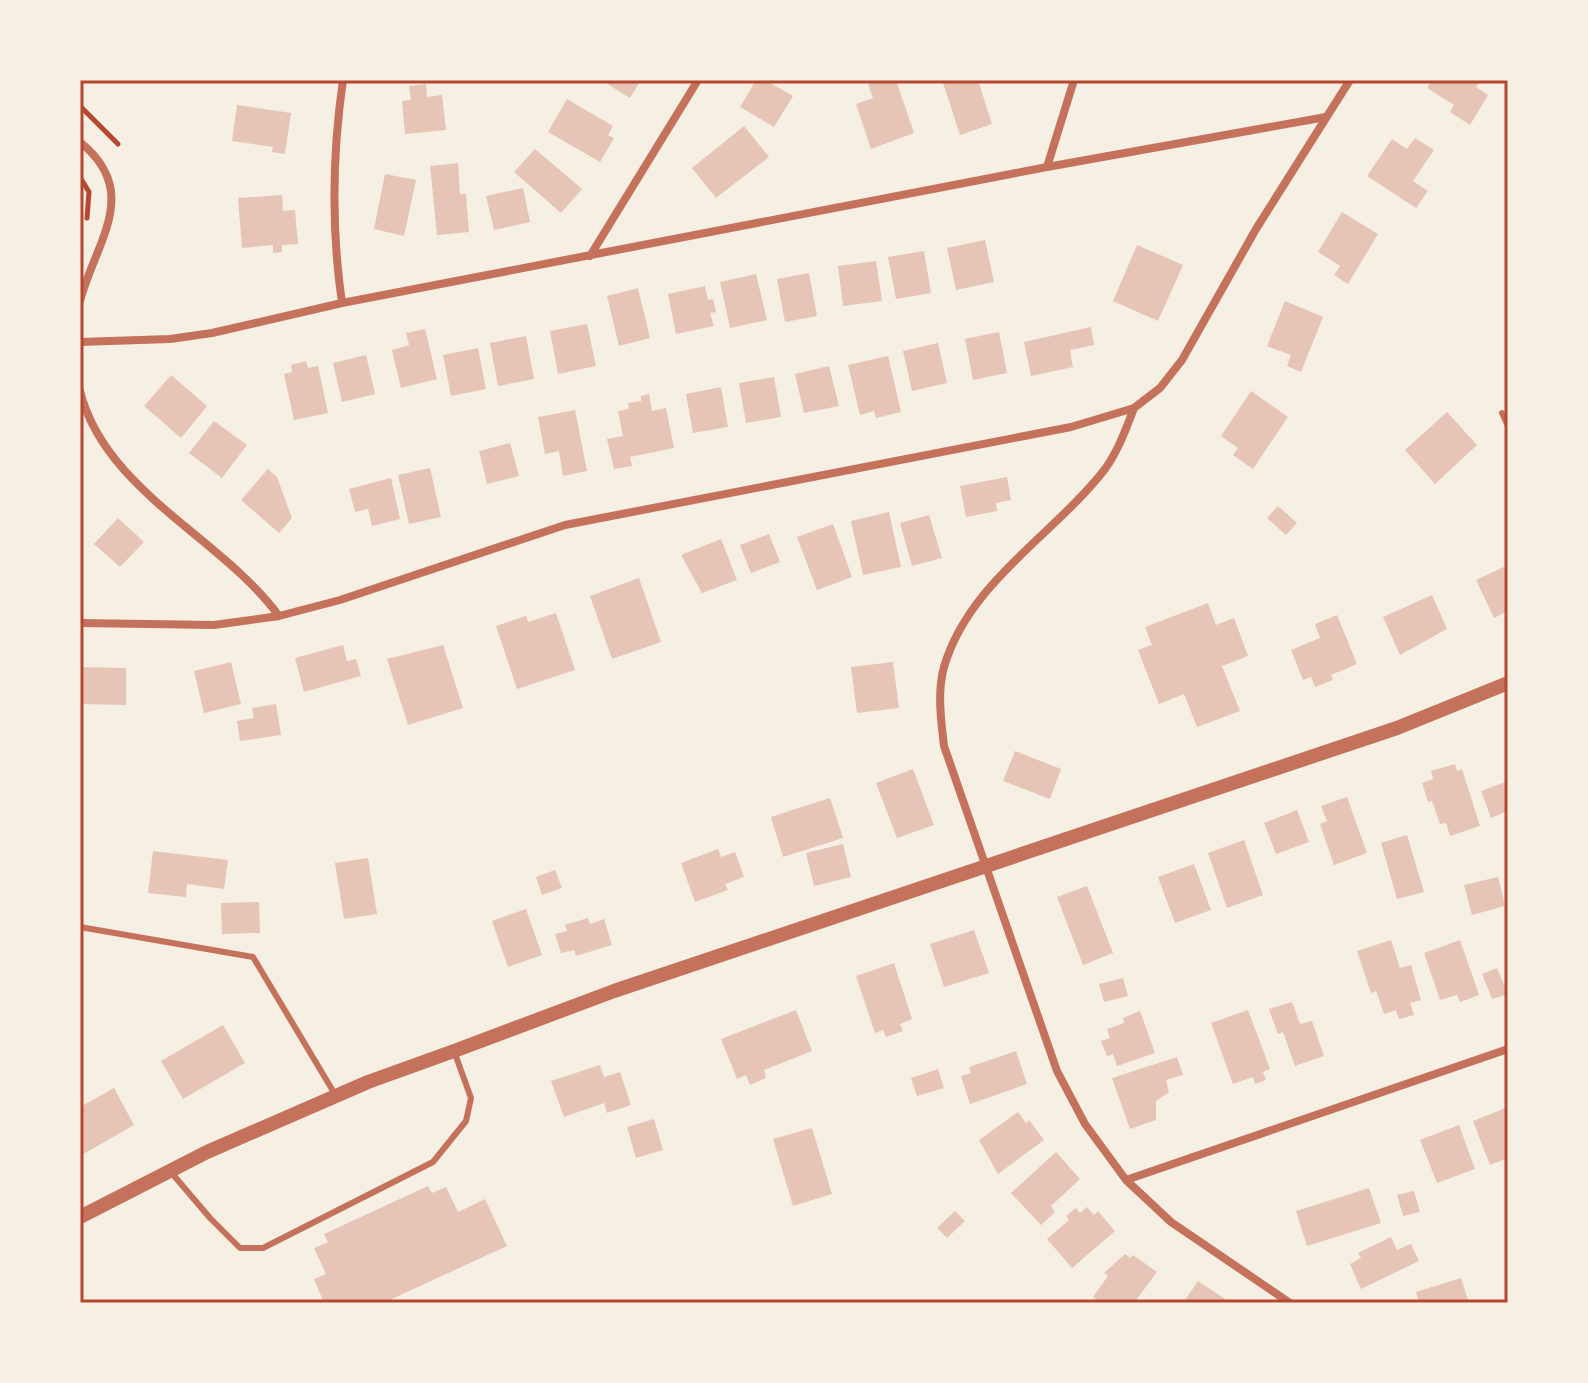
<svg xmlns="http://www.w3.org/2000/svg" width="1588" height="1383" viewBox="0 0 1588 1383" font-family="'Sofia Sans Condensed',sans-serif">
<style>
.building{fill:#e6c5b7}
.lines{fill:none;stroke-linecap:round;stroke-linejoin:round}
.path{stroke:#b5482f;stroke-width:5}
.service{stroke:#c5725c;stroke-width:6}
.minor{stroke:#c5725c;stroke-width:8}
.tertiary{stroke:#c5725c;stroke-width:14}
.neatline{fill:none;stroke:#b5482f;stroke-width:3}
</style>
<rect width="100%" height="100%" fill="#f6efe4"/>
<!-- building -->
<path class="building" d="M 601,80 L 641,80 L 630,98 Z
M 756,80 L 765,80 L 793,96 L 774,127 L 740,107 Z
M 878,80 L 896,80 L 914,133 L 871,149 L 856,104 L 873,98 L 868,84 Z
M 942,80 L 978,80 L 992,124 L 960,135 Z
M 1432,80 L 1481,80 L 1476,87 L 1488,95 L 1470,125 L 1450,112 L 1454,105 L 1427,88 Z
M 426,84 L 427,97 L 442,95 L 446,130 L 405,134 L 402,101 L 411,100 L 409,86 Z
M 567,99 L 613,126 L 608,135 L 614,138 L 600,162 L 548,132 Z
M 237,105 L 291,113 L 285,154 L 272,152 L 273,147 L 232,141 Z
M 744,126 L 769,157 L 716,198 L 692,168 Z
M 1415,138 L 1434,150 L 1413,181 L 1428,191 L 1416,208 L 1367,176 L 1392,139 L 1407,149 Z
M 535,149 L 582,189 L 561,213 L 514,172 Z
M 458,163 L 460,194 L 466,194 L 469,232 L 437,235 L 430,166 Z
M 385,174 L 416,180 L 404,236 L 374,229 Z
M 523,188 L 530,222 L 494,230 L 486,196 Z
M 282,195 L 283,211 L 295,210 L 298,244 L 282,245 L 282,252 L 273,253 L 273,245 L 242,248 L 238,198 Z
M 1342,212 L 1378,234 L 1348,284 L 1334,275 L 1340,266 L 1318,252 Z
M 985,240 L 994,282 L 956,290 L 947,248 Z
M 1137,245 L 1183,265 L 1158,321 L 1113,301 Z
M 924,251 L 931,293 L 896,299 L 888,257 Z
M 876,261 L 882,301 L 843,306 L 838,266 Z
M 809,273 L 817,316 L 785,322 L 777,279 Z
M 756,274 L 767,320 L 730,328 L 720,282 Z
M 705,286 L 708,300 L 713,299 L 716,312 L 710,313 L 714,326 L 676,334 L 668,294 Z
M 638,288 L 650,338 L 619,346 L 607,296 Z
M 1285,301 L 1323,317 L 1301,372 L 1287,366 L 1291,355 L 1267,346 Z
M 587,324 L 596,366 L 558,374 L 550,331 Z
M 1091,327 L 1094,345 L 1070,350 L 1073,367 L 1031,376 L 1024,342 Z
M 425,329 L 437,379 L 401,388 L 392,350 L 409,345 L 406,333 Z
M 999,332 L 1007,373 L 973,380 L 965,339 Z
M 526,336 L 534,379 L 498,386 L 490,343 Z
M 938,343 L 947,383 L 912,391 L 903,351 Z
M 478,348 L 486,389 L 451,396 L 443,355 Z
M 366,355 L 375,394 L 342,402 L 333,363 Z
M 888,356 L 901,412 L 876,418 L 874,411 L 860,415 L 848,365 Z
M 306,361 L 308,368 L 318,366 L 328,413 L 294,420 L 284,374 L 292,372 L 291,365 Z
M 829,366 L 839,406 L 804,413 L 795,374 Z
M 171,375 L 207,406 L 181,438 L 144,406 Z
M 774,377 L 781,417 L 746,423 L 739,383 Z
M 721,387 L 728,427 L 693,433 L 686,394 Z
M 1251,391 L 1288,417 L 1253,469 L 1233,455 L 1238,448 L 1221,436 Z
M 649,394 L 652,411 L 666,408 L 674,448 L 630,457 L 632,466 L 614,469 L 607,439 L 623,436 L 618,411 L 629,409 L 628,403 L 641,401 L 641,396 Z
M 575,410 L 587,471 L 563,476 L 559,451 L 545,454 L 538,417 Z
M 1447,412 L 1477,445 L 1435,484 L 1405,450 Z
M 214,421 L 247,445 L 222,478 L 189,453 Z
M 510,443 L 519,476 L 487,484 L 479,451 Z
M 430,468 L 441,517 L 409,524 L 398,475 Z
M 268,469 L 277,477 L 292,518 L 279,533 L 241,500 Z
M 1007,477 L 1011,500 L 996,503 L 997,511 L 966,517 L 960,486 Z
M 391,478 L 400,519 L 372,526 L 368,509 L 355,512 L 349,489 Z
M 1278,506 L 1297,523 L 1286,535 L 1267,518 Z
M 889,512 L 901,567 L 863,575 L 851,521 Z
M 929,515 L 942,558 L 912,566 L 900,523 Z
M 118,518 L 144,542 L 120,567 L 94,544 Z
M 833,524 L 852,577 L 817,590 L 797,537 Z
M 769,534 L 780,562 L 751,573 L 740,545 Z
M 721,539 L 737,580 L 702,593 L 681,555 Z
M 1508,565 L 1508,611 L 1494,618 L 1476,580 Z
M 639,578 L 661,642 L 612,659 L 590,596 Z
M 1432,595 L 1447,629 L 1400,655 L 1383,617 Z
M 1208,603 L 1216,625 L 1234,618 L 1248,656 L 1222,666 L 1240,711 L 1197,727 L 1184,694 L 1159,704 L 1138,650 L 1152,645 L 1145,627 Z
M 556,613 L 575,670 L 517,689 L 496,626 L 526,616 L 528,622 Z
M 1337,615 L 1357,664 L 1331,675 L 1333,680 L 1315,687 L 1311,677 L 1303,680 L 1291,650 L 1320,638 L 1315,624 Z
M 343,645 L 347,661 L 356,659 L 361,676 L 304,692 L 295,658 Z
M 443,645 L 463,708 L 408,725 L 387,659 Z
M 231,662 L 241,704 L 204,713 L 194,671 Z
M 893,662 L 899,708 L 857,713 L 851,667 Z
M 80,667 L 126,668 L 126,705 L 80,704 Z
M 276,704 L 281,735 L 240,741 L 237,721 L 254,718 L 252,708 Z
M 1015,751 L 1061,769 L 1050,799 L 1003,781 Z
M 1455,764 L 1457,771 L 1462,769 L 1480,826 L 1450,836 L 1446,823 L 1440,824 L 1432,801 L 1428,802 L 1422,783 L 1433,779 L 1431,771 Z
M 913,769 L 934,825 L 897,838 L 876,783 Z
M 1508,781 L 1508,811 L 1491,818 L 1481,791 Z
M 1347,797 L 1367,853 L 1334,865 L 1320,824 L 1327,821 L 1321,806 Z
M 830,798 L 843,838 L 783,857 L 771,817 Z
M 1297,810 L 1309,842 L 1276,854 L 1264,823 Z
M 1407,835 L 1424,892 L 1397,899 L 1381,843 Z
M 1244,840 L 1263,895 L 1227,908 L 1208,853 Z
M 843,844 L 851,877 L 814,886 L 806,853 Z
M 718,849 L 721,857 L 735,852 L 744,877 L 725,884 L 728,890 L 695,902 L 681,863 Z
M 153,851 L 228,860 L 224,889 L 187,884 L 186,897 L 148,893 Z
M 368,858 L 377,914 L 344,919 L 335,863 Z
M 1194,864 L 1211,910 L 1175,923 L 1158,877 Z
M 555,870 L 562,888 L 542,895 L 536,877 Z
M 1498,877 L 1505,906 L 1472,915 L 1464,885 Z
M 1087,886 L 1113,953 L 1083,965 L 1057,897 Z
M 259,902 L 260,933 L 222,934 L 221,903 Z
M 526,909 L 542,955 L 508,967 L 492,921 Z
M 588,918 L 590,924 L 604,919 L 612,945 L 576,956 L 574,950 L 561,953 L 555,934 L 567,931 L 565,925 Z
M 974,930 L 989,973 L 944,987 L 930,944 Z
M 1391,940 L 1400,968 L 1411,965 L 1421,1000 L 1410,1003 L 1414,1015 L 1399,1019 L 1396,1010 L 1384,1014 L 1376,991 L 1371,993 L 1357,951 Z
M 1460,940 L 1479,995 L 1460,1002 L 1457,995 L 1440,1000 L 1424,953 Z
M 894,963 L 912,1019 L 900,1024 L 903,1031 L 886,1037 L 883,1030 L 875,1033 L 856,976 Z
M 1497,968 L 1508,994 L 1492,999 L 1482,974 Z
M 1123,978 L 1128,996 L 1104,1002 L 1099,984 Z
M 1292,1002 L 1300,1024 L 1312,1021 L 1324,1056 L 1295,1066 L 1283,1032 L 1278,1034 L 1269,1009 Z
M 796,1010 L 812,1051 L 764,1070 L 766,1078 L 750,1085 L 746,1075 L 737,1079 L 721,1039 Z
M 1248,1010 L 1270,1069 L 1263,1072 L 1266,1080 L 1255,1084 L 1253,1077 L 1233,1084 L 1211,1023 Z
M 1140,1011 L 1155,1053 L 1117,1066 L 1113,1054 L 1107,1056 L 1101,1041 L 1110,1038 L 1107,1029 L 1124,1023 L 1123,1018 Z
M 223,1025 L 245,1063 L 183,1099 L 161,1061 Z
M 1016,1051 L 1027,1084 L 970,1104 L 961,1076 L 971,1073 L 969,1067 Z
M 1177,1057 L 1183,1075 L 1166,1080 L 1169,1092 L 1156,1101 L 1156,1120 L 1130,1129 L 1112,1078 Z
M 600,1065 L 604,1077 L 620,1072 L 631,1105 L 607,1113 L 604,1103 L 564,1117 L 551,1081 Z
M 938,1069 L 944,1088 L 917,1096 L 911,1078 Z
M 114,1088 L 134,1125 L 80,1156 L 80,1107 Z
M 1508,1107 L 1508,1158 L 1490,1165 L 1473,1121 Z
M 1018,1112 L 1026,1123 L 1029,1120 L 1044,1140 L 998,1174 L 979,1140 Z
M 654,1119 L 663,1150 L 636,1158 L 627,1127 Z
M 1459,1125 L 1475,1169 L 1437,1183 L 1420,1140 Z
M 812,1128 L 832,1194 L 793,1206 L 773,1139 Z
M 1056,1152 L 1080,1179 L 1051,1206 L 1055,1212 L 1041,1225 L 1011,1193 Z
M 428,1186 L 432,1193 L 446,1187 L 458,1212 L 485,1199 L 507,1246 L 383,1303 L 324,1303 L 314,1279 L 326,1274 L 314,1248 L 328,1242 L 324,1234 Z
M 1369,1188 L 1381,1223 L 1307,1246 L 1296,1211 Z
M 1414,1191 L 1420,1212 L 1403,1216 L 1397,1195 Z
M 1087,1207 L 1094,1215 L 1098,1211 L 1115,1231 L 1072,1268 L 1047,1239 L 1069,1220 L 1066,1216 L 1076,1208 L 1080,1213 Z
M 955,1211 L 965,1221 L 947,1238 L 937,1228 Z
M 1391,1237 L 1397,1250 L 1411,1244 L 1419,1261 L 1361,1289 L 1350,1264 L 1361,1258 L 1358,1253 Z
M 1125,1254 L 1130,1258 L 1133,1255 L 1157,1272 L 1134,1303 L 1101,1303 L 1093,1297 L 1108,1276 L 1104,1273 Z
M 1461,1278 L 1469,1303 L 1419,1303 L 1416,1292 Z
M 1198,1281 L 1225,1299 L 1222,1303 L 1183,1303 Z"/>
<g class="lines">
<!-- path -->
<path class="path" d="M 80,106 L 118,144
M 80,177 L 89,192 L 87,218"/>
<!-- service -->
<path class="service" d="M 1502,413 L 1508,426
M 80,927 L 253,957 L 336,1096
M 170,1171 L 210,1218 L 240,1248 L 263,1248 L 433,1162 L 466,1121 L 471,1098 L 454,1051"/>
<!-- minor -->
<path class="minor" d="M 80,142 C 142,192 96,241 80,301
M 1047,167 L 1074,80
M 590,256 L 698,80
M 342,303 C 331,227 332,156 343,80
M 80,342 L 170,339 L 212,333 L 342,303 L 1047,167 L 1326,117
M 80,391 C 105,491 221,537 279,616
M 1134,408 C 1126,429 1118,451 1105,469 C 1053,536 969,582 944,667 C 937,692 941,720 944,746 L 1057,1071 L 1085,1124 L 1126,1180 L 1171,1222 L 1290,1303
M 80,623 L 214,625 L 279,616 L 340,600 L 565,525 L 1071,427 L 1134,408 L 1160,388 L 1182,360 L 1256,229 L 1350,80
M 1126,1180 L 1508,1049"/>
<!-- tertiary -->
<path class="tertiary" d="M 80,1217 L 207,1152 L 368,1082 L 454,1051 L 614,991 L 1397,728 L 1508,683"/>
</g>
<!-- border -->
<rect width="1588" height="1383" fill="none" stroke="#f6efe4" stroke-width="164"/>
<rect x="82" y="82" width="1424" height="1219" class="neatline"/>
</svg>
